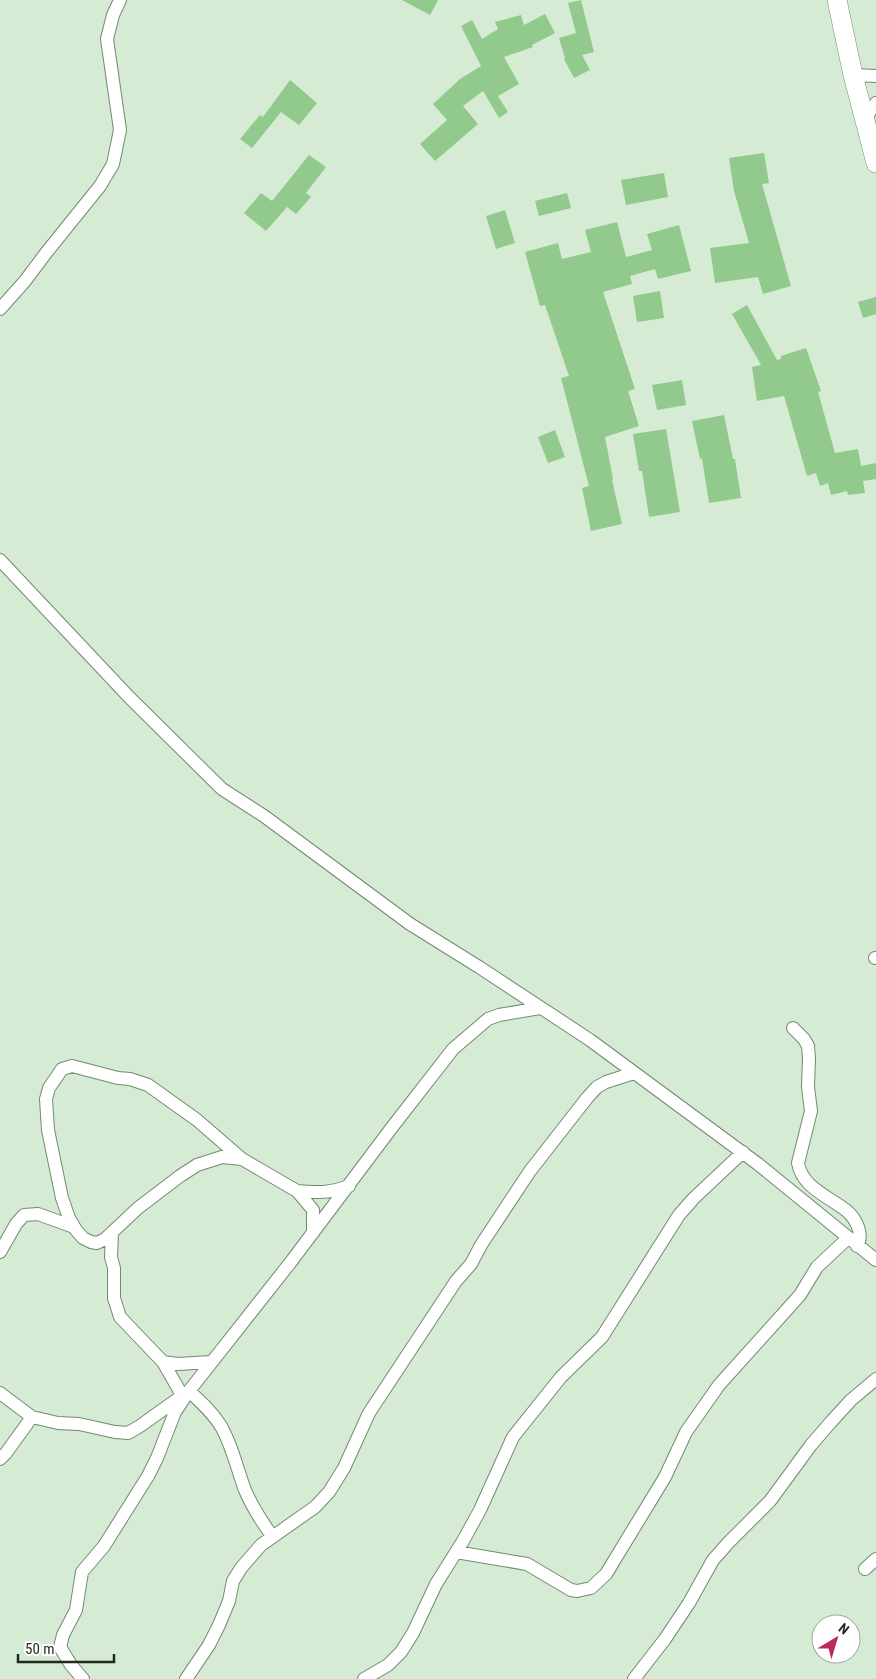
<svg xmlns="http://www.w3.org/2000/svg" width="876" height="1679" viewBox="0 0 876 1679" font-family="'Roboto Condensed',sans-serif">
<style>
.building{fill:#91ca8c}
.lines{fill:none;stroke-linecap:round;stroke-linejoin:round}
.street-casing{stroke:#748973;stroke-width:14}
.secondary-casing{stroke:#748973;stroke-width:20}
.street{stroke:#fff;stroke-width:12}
.secondary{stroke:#fff;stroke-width:19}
</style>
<rect width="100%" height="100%" fill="#d5ebd3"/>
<!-- building -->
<path class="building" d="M 402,0 L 438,0 L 430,15 Z
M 581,0 L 594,52 L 582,55 L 590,70 L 574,78 L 564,59 L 565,58 L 559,38 L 576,33 L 568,3 Z
M 545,14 L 555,33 L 532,45 L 533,47 L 504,57 L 519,84 L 498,96 L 508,112 L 499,118 L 483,91 L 463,106 L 478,124 L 435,161 L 420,144 L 447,120 L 433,104 L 460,79 L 481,66 L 461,26 L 472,20 L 482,39 L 498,29 L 495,22 L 521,15 L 524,25 Z
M 290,80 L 317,103 L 299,125 L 281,112 L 252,148 L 240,139 L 260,115 L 263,117 Z
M 764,153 L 769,183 L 762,184 L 791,286 L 763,294 L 758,277 L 715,283 L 710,248 L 749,243 L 734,191 L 729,158 Z
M 309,155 L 326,167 L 306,193 L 311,197 L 296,214 L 287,207 L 266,231 L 244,213 L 261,193 L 272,201 Z
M 664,173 L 668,197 L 626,205 L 621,180 Z
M 567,193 L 571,208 L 539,216 L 535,201 Z
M 505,210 L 515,243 L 496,249 L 486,216 Z
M 617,222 L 626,257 L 652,250 L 647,234 L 679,225 L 691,271 L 658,279 L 655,269 L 630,276 L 632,284 L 603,292 L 635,389 L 628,391 L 639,426 L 605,437 L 613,479 L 612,480 L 622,524 L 591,531 L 582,488 L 589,486 L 561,378 L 569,376 L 545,305 L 540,306 L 525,252 L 558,243 L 562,259 L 591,252 L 585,230 Z
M 660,291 L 664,318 L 637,322 L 633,296 Z
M 876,297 L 876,314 L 863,318 L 858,302 Z
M 747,305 L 777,360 L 781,359 L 781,356 L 806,348 L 821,391 L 818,392 L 835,453 L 858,449 L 861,466 L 876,463 L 876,479 L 863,481 L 865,493 L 848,495 L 847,491 L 831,495 L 828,483 L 820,486 L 816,473 L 807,476 L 784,396 L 757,401 L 752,367 L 761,365 L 732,314 Z
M 682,380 L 686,405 L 657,410 L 652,385 Z
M 724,415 L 733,459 L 735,459 L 741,498 L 709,503 L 702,458 L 700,459 L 692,421 Z
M 666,429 L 680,512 L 649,517 L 642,471 L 639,471 L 633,434 Z
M 555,430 L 565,457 L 548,463 L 538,437 Z"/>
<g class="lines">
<!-- street casing -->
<g class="street-casing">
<path id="street" d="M 853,75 L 876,76
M 865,119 L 876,103
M 0,309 L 25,281 L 46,253 L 100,186 L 113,164 L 120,130 L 107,39 L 113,15 L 120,0
M 0,560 L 129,697 L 222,789 L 264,816 L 410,924 L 479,967 L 590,1040 L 758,1164 L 876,1260
M 875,958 L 876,958
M 793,1028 L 804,1039 L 808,1046 L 809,1058 L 808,1087 L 811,1111 L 798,1163 C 802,1188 830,1197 847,1211 C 856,1219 864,1234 857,1246
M 242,1159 L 197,1120 L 148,1085 L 130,1079 L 118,1078 L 72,1066 L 62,1069 L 49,1088 L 46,1099 L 48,1130 L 62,1198 L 69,1218 L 76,1230 L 83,1238 L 91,1242 L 97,1243 L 105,1239 L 138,1208 L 180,1176 L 197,1165 L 222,1157 L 242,1159 L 297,1191 L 313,1210 L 313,1233
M 297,1191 C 318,1193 330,1193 349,1186
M 112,1233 L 111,1257 L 114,1268 L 114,1298 L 120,1317 L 163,1362 L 182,1395
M 0,1252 L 16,1224 L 24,1215 L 38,1214 L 74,1227
M 163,1362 L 178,1364 L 211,1362
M 0,1393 L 32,1417 L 58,1423 L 79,1424 L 115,1432 L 128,1433 L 140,1426 L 189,1391 L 290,1263 L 393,1126 L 453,1049 L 488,1019 L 499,1015 L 540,1008
M 0,1459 L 6,1453 L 32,1417
M 456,1552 L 527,1564 L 571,1590 L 577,1591 L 591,1588 L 606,1574 L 665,1477 L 686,1432 L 719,1385 L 800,1295 L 817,1267 L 848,1238
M 865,1569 L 876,1559
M 83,1679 L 71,1665 L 60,1647 L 63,1635 L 76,1610 L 82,1572 L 104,1546 L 148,1476 L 157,1458 L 175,1412 L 189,1391 C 201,1402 214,1414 222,1428 C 233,1448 237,1469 245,1490 C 252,1507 262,1522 272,1536
M 186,1679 L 209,1645 L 219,1625 L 229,1601 L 233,1581 L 241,1568 L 261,1545 L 315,1507 L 329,1492 L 344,1468 L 369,1413 L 456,1281 L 471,1264 L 481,1245 L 530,1171 L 587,1098 L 597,1087 L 606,1082 L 634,1073
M 364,1679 L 388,1665 L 401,1652 L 413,1633 L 436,1584 L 463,1541 L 480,1510 L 513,1437 L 561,1377 L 602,1337 L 679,1215 L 694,1198 L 743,1152
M 634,1679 L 665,1639 L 689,1603 L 713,1560 L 729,1542 L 770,1501 L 811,1445 L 830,1423 L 851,1400 L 876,1379"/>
</g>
<!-- secondary casing -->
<g class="secondary-casing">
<path id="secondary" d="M 837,0 L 853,75 L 876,163"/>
</g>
<!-- street -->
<use href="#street" class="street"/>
<!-- secondary -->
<use href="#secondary" class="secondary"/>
</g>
<!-- north arrow -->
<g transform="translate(836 1639) rotate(38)"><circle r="24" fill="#ffffff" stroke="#a6a9a6"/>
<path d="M0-4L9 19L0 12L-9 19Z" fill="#b92a56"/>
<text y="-8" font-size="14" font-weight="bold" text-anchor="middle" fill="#212920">N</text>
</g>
<!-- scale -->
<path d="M18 1654v8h96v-8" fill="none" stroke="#212920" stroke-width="2.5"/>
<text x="25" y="1654" font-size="15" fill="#212920" stroke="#ffffff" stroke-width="4" paint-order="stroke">50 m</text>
</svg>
